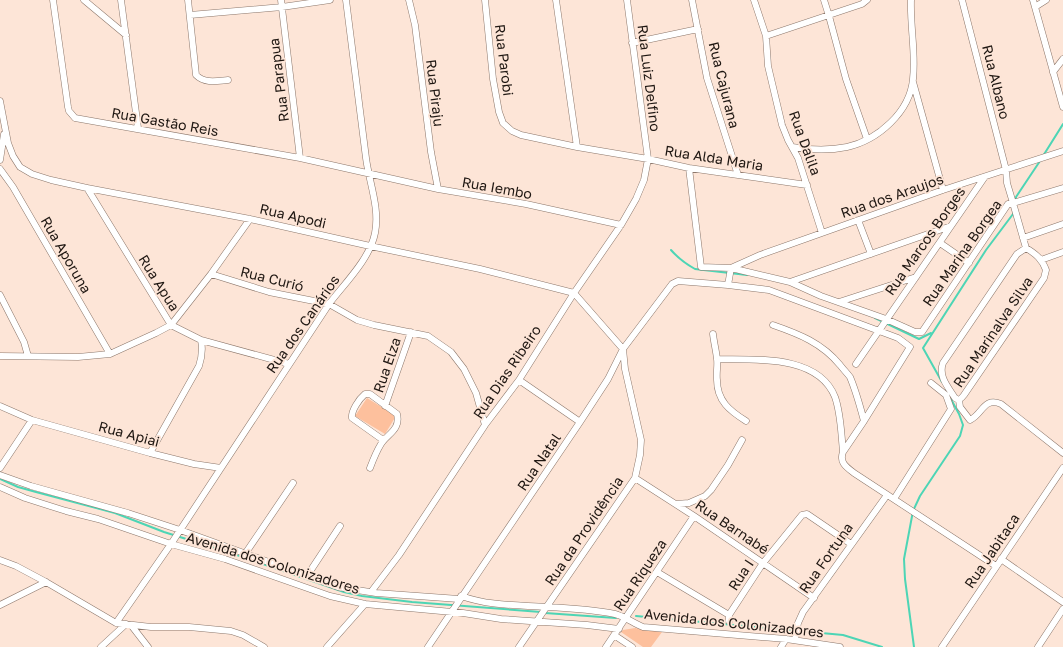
<svg xmlns="http://www.w3.org/2000/svg" width="1063" height="647" viewBox="0 0 1063 647" font-family="'Golos Text',sans-serif">
<style>
.green{fill:#fdc09d}
.lines{fill:none;stroke-linecap:round;stroke-linejoin:round}
.stream{stroke:#4dd5b5;stroke-width:2}
.minor-casing{stroke:#8c776b;stroke-width:7}
.minor{stroke:#fff;stroke-width:6}
.labels{text-anchor:middle;stroke-width:3.5;stroke-linejoin:round;paint-order:stroke}
.street-label{font-size:14px;fill:#1f1712;stroke:#fde5d7}
</style>
<rect width="100%" height="100%" fill="#fde5d7"/>
<!-- green -->
<path class="green" d="M 367,398 L 396,416 L 385,434 L 355,416 Z
M 635,628 L 662,632 L 651,647 L 643,647 L 621,632 L 623,630 Z"/>
<g class="lines">
<!-- stream -->
<path class="stream" d="M 1043,156 L 1063,124
M 1016,202 L 1016,197 L 1040,161
M 671,250 C 678,258 686,264 695,269 L 747,275
M 875,318 L 919,339 L 931,333
M 942,382 L 923,348 L 986,250 L 1013,214 L 1014,212
M 0,479 L 18,487 L 36,492 L 115,513 L 164,532 L 234,554 L 344,592 L 362,596 L 412,602 L 541,612
M 545,613 L 616,618
M 636,616 L 843,635 L 882,647
M 914,647 L 905,579 L 904,559 L 913,511 L 920,496 L 960,436 L 963,425 L 959,414 L 946,390"/>
<!-- minor casing -->
<g class="minor-casing">
<path id="minor" d="M 53,0 L 68,107 L 69,111 L 75,118 L 300,158 L 438,189 L 526,204 L 621,225
M 84,0 L 126,35
M 121,0 L 138,128
M 188,0 L 196,75 C 205,84 217,81 228,80
M 281,0 L 300,158
M 409,0 L 415,25 L 431,152 L 438,189
M 485,0 L 493,79 L 499,112 L 503,123 L 512,131 L 521,135 L 577,147 L 648,159 L 689,168 L 807,185
M 556,0 L 577,147
M 692,0 L 707,78 L 738,175
M 754,0 L 766,36 L 768,66 L 782,125 L 788,140 L 798,158 L 822,233
M 824,0 L 829,16 L 846,79 L 867,139
M 1033,0 L 1063,107
M 1035,7 L 1046,0
M 190,15 L 282,7 L 330,0
M 766,36 L 862,4 L 867,0
M 632,43 L 698,29
M 1053,72 L 1063,59
M 913,82 L 943,190
M 0,101 L 8,143 L 13,156 L 20,167 L 32,174 L 51,180 L 87,188 L 250,219 L 370,246 L 480,269 L 574,293 L 623,349 L 625,369 L 641,440 L 640,455 L 635,478 L 519,647
M 792,147 C 810,150 828,151 847,147 C 878,140 910,112 913,79 C 916,53 910,27 911,0
M 0,160 L 4,134
M 689,168 L 701,267 L 731,268 L 790,282 L 821,296 L 886,319 L 915,332 L 922,332 L 1008,204 L 1013,203 L 1007,183 L 1006,170 L 962,0
M 0,169 L 13,187 L 110,354
M 87,188 L 171,325 L 201,340 L 289,364
M 858,220 L 871,254
M 1023,238 L 1063,224
M 940,243 L 969,263
M 1026,248 C 1036,254 1042,259 1046,270 L 1044,278 L 964,395 C 961,399 959,401 955,398 C 948,387 938,376 943,363 L 1017,254 Z
M 1026,248 L 1013,203 L 1063,188
M 1041,260 L 1063,252
M 211,274 L 269,292 L 329,304 L 357,320 L 374,325 L 428,336 L 451,352 L 464,369 L 476,393 L 485,425
M 790,282 L 951,226
M 728,285 L 731,268 L 760,255 L 822,233 L 943,190 L 1063,151
M 0,295 L 24,342 L 28,356
M 839,302 L 916,277
M 773,325 C 799,334 822,343 840,365 C 843,369 847,373 850,377 C 856,391 860,406 864,421
M 713,334 C 714,343 716,350 717,359 C 718,366 716,373 717,380 C 717,401 730,411 746,421
M 0,356 L 78,357 L 110,354 L 156,333 L 171,325 L 211,274 L 250,219
M 717,359 C 755,360 818,354 835,397 C 841,414 841,433 843,451
M 856,364 C 898,302 942,240 984,178
M 519,380 L 580,422
M 959,400 L 960,407 L 970,420 C 983,414 983,397 1001,404 L 1063,453
M 0,406 L 32,420 L 150,453 L 194,464 L 221,468
M 385,406 L 411,332
M 150,453 L 199,366 C 202,357 203,350 201,340
M 0,468 L 32,420
M 370,468 C 373,460 376,452 381,444 C 387,434 401,430 397,414 L 370,394 L 365,394 C 359,399 351,411 352,418 L 383,440
M 0,475 L 31,486 L 128,513 L 180,530 L 338,587 L 376,593 L 459,599
M 635,478 L 694,516 L 814,598
M 0,487 L 25,498 L 66,511 L 98,519 L 171,544 L 225,559 L 330,596 L 365,604 L 463,613 L 501,619 L 587,625 L 619,629
M 894,499 L 951,409 L 946,395 L 931,383
M 676,504 L 689,503 L 705,496 L 711,490 L 728,465 L 742,440
M 245,554 L 293,483
M 1001,559 L 1063,602
M 0,560 L 16,566 L 46,582 L 116,623 L 151,627 L 189,627 L 231,631 L 243,635 L 264,647
M 657,572 L 729,615
M 307,576 L 340,526
M 371,592 L 399,555 L 485,425 L 519,380 L 574,293 L 621,225 L 636,199 L 644,180 L 648,159 L 627,0
M 461,596 C 490,606 516,605 546,607 C 567,608 595,610 615,614 C 626,617 633,623 643,627 L 786,639 L 840,647
M 0,605 L 46,582
M 729,621 L 729,615 L 763,563 L 802,515 L 807,514 L 851,544
M 116,623 L 171,544 L 329,304 C 344,284 370,259 375,233 C 380,208 369,182 366,158 C 359,105 353,52 346,0
M 131,625 L 148,647
M 614,635 L 632,647
M 795,640 L 798,623 L 803,612 L 887,495
M 101,647 L 126,624
M 327,647 L 365,604
M 428,647 L 580,422 L 608,379 L 623,349 L 672,284 L 678,281 L 728,285 L 769,290 L 890,335 L 898,338 L 910,347 L 864,421 L 843,452 C 839,462 846,467 854,473 L 996,566
M 606,647 L 694,516
M 781,647 L 786,639
M 942,647 L 1063,468
M 1038,647 L 1063,609"/>
</g>
<!-- minor -->
<use href="#minor" class="minor"/>
</g>
<g class="labels">
<!-- street labels -->
<g class="street-label">
<text transform="translate(504 60) rotate(83)" y="5">Rua Parobi</text>
<text transform="translate(649 78) rotate(83)" y="5">Rua Luiz Delfino</text>
<text transform="translate(279 80) rotate(-97)" y="5">Rua Parapua</text>
<text transform="translate(996 82) rotate(76)" y="5">Rua Albano</text>
<text transform="translate(724 85) rotate(76)" y="5">Rua Cajurana</text>
<text transform="translate(435 93) rotate(83)" y="5">Rua Piraju</text>
<text transform="translate(165 122) rotate(10)" y="5">Rua Gastão Reis</text>
<text transform="translate(805 143) rotate(70)" y="5">Rua Dalila</text>
<text transform="translate(714 158) rotate(9)" y="5">Rua Alda Maria</text>
<text transform="translate(497 188) rotate(10)" y="5">Rua Iembo</text>
<text transform="translate(892 196) rotate(-19)" y="5">Rua dos Araujos</text>
<text transform="translate(293 216) rotate(13)" y="5">Rua Apodi</text>
<text transform="translate(925 241) rotate(-55)" y="5">Rua Marcos Borges</text>
<text transform="translate(962 253) rotate(-55)" y="5">Rua Marina Borgea</text>
<text transform="translate(66 255) rotate(60)" y="5">Rua Aporuna</text>
<text transform="translate(272 279) rotate(14)" y="5">Rua Curió</text>
<text transform="translate(159 283) rotate(58)" y="5">Rua Apua</text>
<text transform="translate(303 324) rotate(-55)" y="5">Rua dos Canários</text>
<text transform="translate(993 332) rotate(-56)" y="5">Rua Marinalva Silva</text>
<text transform="translate(387 365) rotate(-71)" y="5">Rua Elza</text>
<text transform="translate(507 372) rotate(-56)" y="5">Rua Dias Ribeiro</text>
<text transform="translate(129 434) rotate(15)" y="5">Rua Apiai</text>
<text transform="translate(539 462) rotate(-56)" y="5">Rua Natal</text>
<text transform="translate(732 527) rotate(34)" y="5">Rua Barnabé</text>
<text transform="translate(584 531) rotate(-56)" y="5">Rua da Providência</text>
<text transform="translate(992 551) rotate(-56)" y="5">Rua Jabitaca</text>
<text transform="translate(826 558) rotate(-55)" y="5">Rua Fortuna</text>
<text transform="translate(273 563) rotate(17)" y="5">Avenida dos Colonizadores</text>
<text transform="translate(640 575) rotate(-56)" y="5">Rua Riqueza</text>
<text transform="translate(741 575) rotate(-57)" y="5">Rua I</text>
<text transform="translate(734 623) rotate(6)" y="5">Avenida dos Colonizadores</text>
</g>
</g>
</svg>
